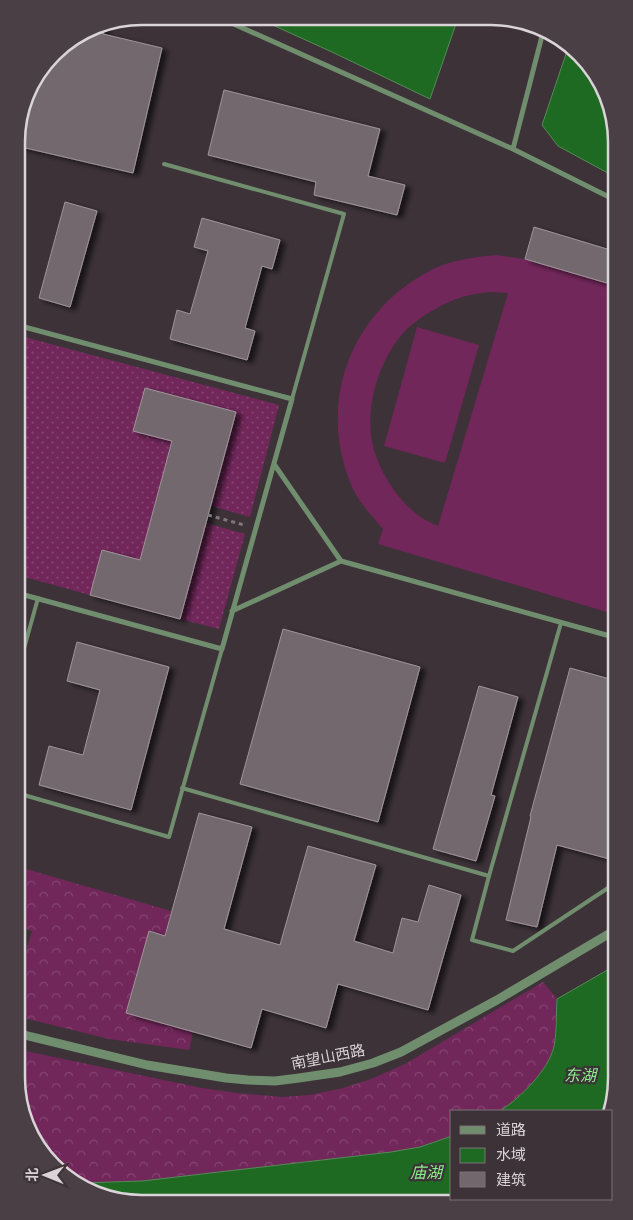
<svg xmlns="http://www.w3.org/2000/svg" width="633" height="1220" viewBox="0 0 633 1220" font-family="Ubuntu,'Noto Sans SC',sans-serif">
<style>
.grass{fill:url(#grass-dots)}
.forest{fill:url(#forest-crowns)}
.garden{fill:#71275a;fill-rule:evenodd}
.water{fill:#1e6a22;stroke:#568a58}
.building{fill:#72676d;stroke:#a1959c;filter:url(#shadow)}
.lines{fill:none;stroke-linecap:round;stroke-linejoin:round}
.path{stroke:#80777d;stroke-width:3;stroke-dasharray:4 4;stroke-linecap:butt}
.service{stroke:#708e6e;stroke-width:4}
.minor{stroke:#708e6e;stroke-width:5}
.tertiary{stroke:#708e6e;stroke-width:9}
.labels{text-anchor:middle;stroke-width:4.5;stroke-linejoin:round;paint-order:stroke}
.street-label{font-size:15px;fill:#dad3d7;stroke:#3c3238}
.water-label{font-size:16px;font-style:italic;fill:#8eed8d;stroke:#3c3238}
.rim{fill:none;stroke:#dad3d7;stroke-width:2.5}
</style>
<defs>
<pattern id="grass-dots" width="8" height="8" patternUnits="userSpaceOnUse" patternTransform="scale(1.25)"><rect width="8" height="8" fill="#71275a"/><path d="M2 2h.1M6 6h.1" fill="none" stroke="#854571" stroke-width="1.8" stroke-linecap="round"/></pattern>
<pattern id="forest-crowns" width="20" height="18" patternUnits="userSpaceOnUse" patternTransform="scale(1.25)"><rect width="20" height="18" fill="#71275a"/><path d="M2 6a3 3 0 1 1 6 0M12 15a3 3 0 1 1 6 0" fill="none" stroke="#854571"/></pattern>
<filter id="shadow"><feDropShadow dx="5.5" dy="3" stdDeviation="2.5" flood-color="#0009"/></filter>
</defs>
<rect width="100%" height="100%" fill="#3c3238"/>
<!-- grass -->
<path class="grass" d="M 17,335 L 279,405 L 250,517 L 211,506 L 236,412 L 145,388 L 134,431 L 172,441 L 140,560 L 102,551 L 90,595 L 17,575 Z
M 206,523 L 245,534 L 219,629 L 180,619 Z"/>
<!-- forest -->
<path class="forest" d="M 16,866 L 171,911 L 165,936 L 149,931 L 126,1013 L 193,1032 L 189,1050 L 109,1039 L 16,1016 L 16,982 L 32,931 L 16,926 Z
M 543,982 L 557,999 L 554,1047 L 547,1064 L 534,1081 L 511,1104 L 500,1111 L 452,1111 L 452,1136 L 420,1147 L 391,1152 L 142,1181 L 82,1183 L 59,1173 L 23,1118 L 16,1078 L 16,1049 L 202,1088 L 237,1093 L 282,1097 L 310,1095 L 343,1088 L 371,1079 L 405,1064 Z"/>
<!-- garden -->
<path class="garden" d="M 496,255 L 525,259 L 617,286 L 617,615 L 378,544 L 383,529 C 372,516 360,504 353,489 C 315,404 350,311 433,269 C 452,260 474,257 496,255 ZM 489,292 L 508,293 L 438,526 C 432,523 424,520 418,515 C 398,500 381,474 374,450 C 363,411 378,361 404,332 C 418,317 450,299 470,295 C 476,294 482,293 489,292 Z
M 417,327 L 479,345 L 445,463 L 384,446 Z"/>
<!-- water -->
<path class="water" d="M 255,17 L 458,18 L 430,99 L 332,52 Z
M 569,45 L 574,47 L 610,102 L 617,142 L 617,178 L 558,146 L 542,125 Z
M 616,965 L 616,1087 L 607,1111 L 500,1111 C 520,1098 549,1070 554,1046 C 557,1032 556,1014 557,999 Z
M 452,1136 L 452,1198 L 125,1203 L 82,1183 L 142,1181 L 391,1152 L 420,1147 Z"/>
<!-- building -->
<path class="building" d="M 105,23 L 103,34 L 162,48 L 133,173 L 17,146 L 17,126 L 29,86 L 59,48 L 94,26 Z
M 224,90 L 380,129 L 368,176 L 405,185 L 397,215 L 314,195 L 316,182 L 208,155 Z
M 65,202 L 97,211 L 70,307 L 39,298 Z
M 202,218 L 280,240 L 272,269 L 262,266 L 245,328 L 255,331 L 247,360 L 170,339 L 177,310 L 190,314 L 208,251 L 194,247 Z
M 534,227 L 617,252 L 617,286 L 525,259 Z
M 145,388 L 236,412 L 180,619 L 90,595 L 102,550 L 140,560 L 172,441 L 133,431 Z
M 283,629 L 420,667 L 378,822 L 240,784 Z
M 77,642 L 169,667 L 131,810 L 39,785 L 49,746 L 83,755 L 100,690 L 67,681 Z
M 570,668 L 617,681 L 617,861 L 557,845 L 537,927 L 506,920 L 531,817 L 530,816 Z
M 479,686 L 518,697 L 491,795 L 495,796 L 476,861 L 433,849 Z
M 199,813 L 252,827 L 224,929 L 280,945 L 308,846 L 376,865 L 354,941 L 393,953 L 402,918 L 418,922 L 429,885 L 461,895 L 428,1010 L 338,984 L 326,1028 L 262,1009 L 251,1048 L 126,1013 L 149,931 L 165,936 Z"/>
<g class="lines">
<!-- path -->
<path class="path" d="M 208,515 L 244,525"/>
<!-- service -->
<path class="service" d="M 164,164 L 344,214 L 292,399
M 17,674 L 38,598
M 182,788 L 489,876 L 561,623
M 17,793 L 169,837 L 222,649
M 489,876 L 472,940 L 513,951 L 617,882"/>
<!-- minor -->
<path class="minor" d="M 218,17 L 513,149 L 617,201
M 513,149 L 543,32
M 274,464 L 341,561 L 617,638
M 17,593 L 222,649 L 292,399 L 17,325
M 232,611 L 341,561"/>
<!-- tertiary -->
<path class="tertiary" d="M 16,1033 L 147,1065 L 226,1078 L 248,1080 L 275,1081 L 299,1078 L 340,1072 L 373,1063 L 401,1052 L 497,1000 L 617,929"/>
</g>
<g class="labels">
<!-- street labels -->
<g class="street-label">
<text transform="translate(328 1057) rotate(-11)" y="5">南望山西路</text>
</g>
<!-- water labels -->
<g class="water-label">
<text x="580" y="1081">东湖</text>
<text x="426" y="1178">庙湖</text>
</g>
</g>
<!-- crop -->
<path d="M0 0H633V1220H0ZM142 25H491A117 117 0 0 1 608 142V1078A117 117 0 0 1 491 1195H142A117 117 0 0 1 25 1078V142A117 117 0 0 1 142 25Z" fill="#493f45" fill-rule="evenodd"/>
<path class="rim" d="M142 25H491A117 117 0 0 1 608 142V1078A117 117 0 0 1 491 1195H142A117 117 0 0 1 25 1078V142A117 117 0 0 1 142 25Z"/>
<!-- legend -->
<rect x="450" y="1110" width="162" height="90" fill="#3c3238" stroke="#7b7278"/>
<rect x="460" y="1126" width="25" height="8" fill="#708e6e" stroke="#7b7278"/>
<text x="496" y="1135" font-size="15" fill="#dad3d7">道路</text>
<rect x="460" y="1148" width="25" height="15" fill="#1e6a22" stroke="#7b7278"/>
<text x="496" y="1160" font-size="15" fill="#dad3d7">水域</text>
<rect x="460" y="1172" width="25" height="15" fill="#72676d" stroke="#7b7278"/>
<text x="496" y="1185" font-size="15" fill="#dad3d7">建筑</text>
<!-- north arrow -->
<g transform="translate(45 1175) rotate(271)" stroke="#3c3238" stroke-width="4" paint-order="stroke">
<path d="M0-4L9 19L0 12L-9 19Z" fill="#dad3d7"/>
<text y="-8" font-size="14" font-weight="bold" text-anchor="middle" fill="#dad3d7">北</text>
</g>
</svg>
